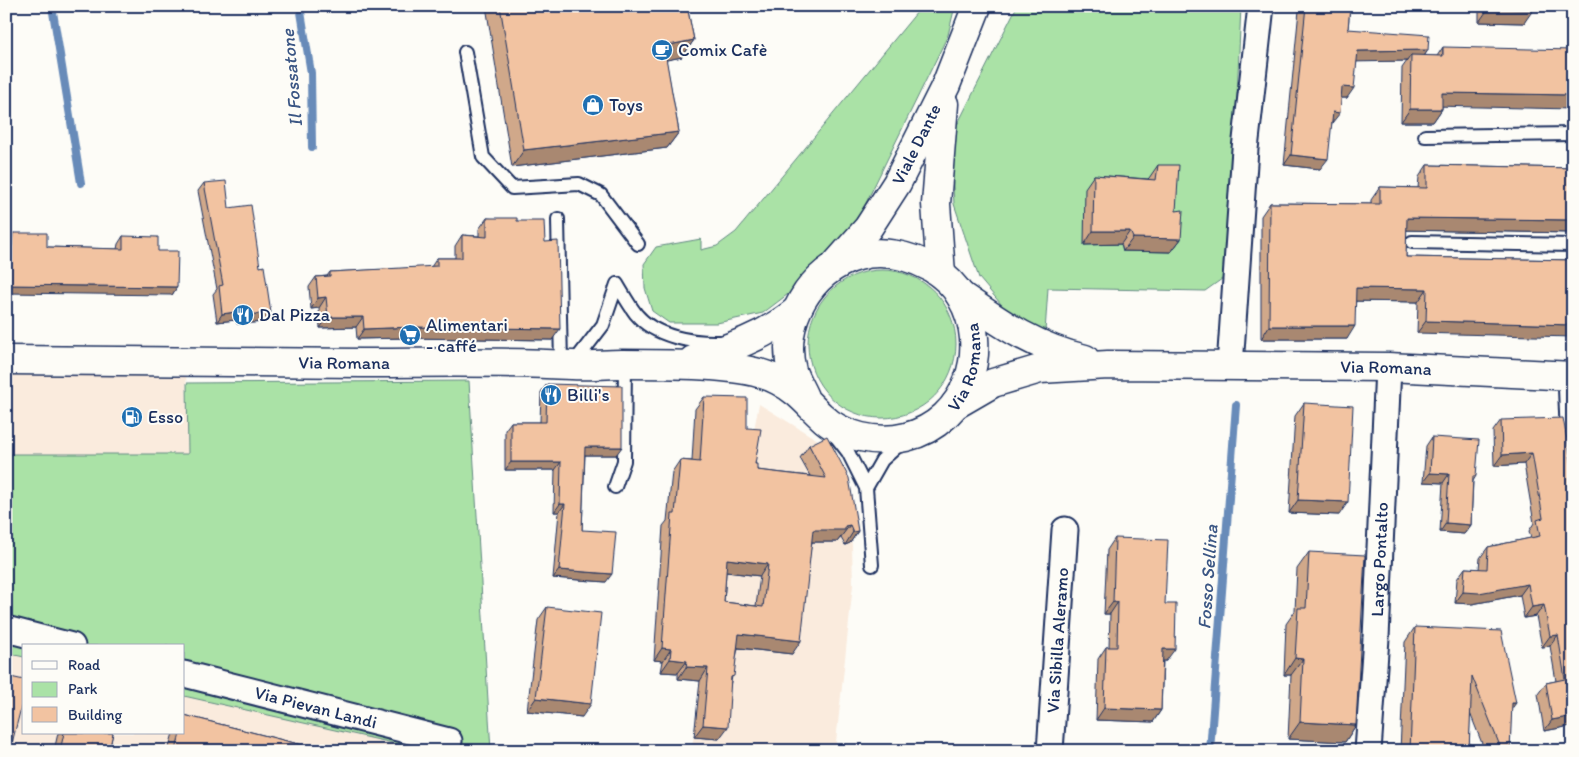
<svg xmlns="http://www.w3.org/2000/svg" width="1579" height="757" viewBox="0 0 1579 757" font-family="Itim,sans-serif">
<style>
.built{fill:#faebdd}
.green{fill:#aae2a6;stroke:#628882}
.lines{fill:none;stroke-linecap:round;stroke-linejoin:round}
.stream{stroke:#688bb9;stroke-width:8}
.lane-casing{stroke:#1b2f5e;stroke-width:16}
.street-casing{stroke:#1b2f5e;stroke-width:29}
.secondary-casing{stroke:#1b2f5e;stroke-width:31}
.lane{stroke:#fdfcf7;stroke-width:12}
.street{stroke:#fdfcf7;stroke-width:25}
.secondary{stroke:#fdfcf7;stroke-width:28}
.wall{fill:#d0a88a;stroke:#1b2f5e;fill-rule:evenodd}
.shaded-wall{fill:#a98871;stroke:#1b2f5e}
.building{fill:#f2c3a1;stroke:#1b2f5e;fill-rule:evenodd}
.labels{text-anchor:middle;stroke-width:4;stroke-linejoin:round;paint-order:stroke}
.poi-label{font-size:18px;fill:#1b2f5e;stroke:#fdfcf7;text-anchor:start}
.street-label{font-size:18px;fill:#1b2f5e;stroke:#fdfcf7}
.water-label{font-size:19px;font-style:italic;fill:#3b5684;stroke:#fdfcf7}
</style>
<rect width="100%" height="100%" fill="#fdfcf7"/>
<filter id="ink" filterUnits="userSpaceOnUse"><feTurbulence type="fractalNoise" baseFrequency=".02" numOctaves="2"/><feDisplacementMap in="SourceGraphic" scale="10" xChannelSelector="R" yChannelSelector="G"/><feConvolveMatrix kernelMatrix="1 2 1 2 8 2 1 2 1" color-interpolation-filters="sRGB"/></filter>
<g filter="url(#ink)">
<!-- built -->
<path class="built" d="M 6,360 L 186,362 L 188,454 L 6,454 Z
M 759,404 L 821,442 L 845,493 L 852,546 L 853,585 L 835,751 L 691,751 Z
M 6,653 L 24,657 L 24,733 L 184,733 L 184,696 L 428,751 L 6,751 Z"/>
<!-- green -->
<path class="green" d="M 922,6 L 955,6 L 948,35 L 862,211 L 817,272 L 763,313 L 717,323 L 669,323 L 652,311 L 645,288 L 644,264 L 656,247 L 701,239 L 701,250 L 717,246 L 736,232 Z
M 1017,6 L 1241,6 L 1229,274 L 1205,291 L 1048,288 L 1045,332 L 1006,310 L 979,278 L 954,204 L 950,139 Z
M808 344a74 74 0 1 1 148 0a74 74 0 1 1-148 0Z
M 469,381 L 491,751 L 428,751 L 184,696 L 184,646 L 24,646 L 24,657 L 6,653 L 6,454 L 188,454 L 187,383 Z"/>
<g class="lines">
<!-- stream -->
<path class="stream" d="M 52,6 L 81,183
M 300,6 L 311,73 L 312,147
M 1210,751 L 1236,405"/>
<!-- lane casing -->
<g class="lane-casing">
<path id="lane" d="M 465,52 L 483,157 L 512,188 L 579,184 L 601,195 L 638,244
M 1425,136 L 1573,134
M 558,219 L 561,364
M 1412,242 L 1573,245
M 617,284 C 623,294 629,305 636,314 C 655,337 692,343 721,342
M 573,364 L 603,325 L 617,284
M 834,434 L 848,452 L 866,488 L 872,565
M 615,487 L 624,461 L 625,364
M 866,488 L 882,460 L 901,443"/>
</g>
<!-- street casing -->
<g class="street-casing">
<g id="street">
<path d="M 1230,366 L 1245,149 L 1261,6"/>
<path d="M 1571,376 L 1573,425"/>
<path d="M 6,629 L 72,646"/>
<path id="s1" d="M 184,674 L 449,741"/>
<path id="s2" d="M 1050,751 L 1065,530"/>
<path id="s3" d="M 1368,751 L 1376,638 L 1388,367"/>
</g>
</g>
<!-- secondary casing -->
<g class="secondary-casing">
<g id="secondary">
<path id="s4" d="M 836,264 L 868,228 L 897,183 L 946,85 L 977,6"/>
<path d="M 941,274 L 936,204 L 944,104"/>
<path d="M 960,295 C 1002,324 1034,347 1085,359"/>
<path id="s5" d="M 6,360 C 125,361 244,362 362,363 C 432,363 502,361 572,365 C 588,366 604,364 621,364 C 651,364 681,364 711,366 C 734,368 759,370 779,381 C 798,391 806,402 821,416 C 842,437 878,444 906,437 C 967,422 992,349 961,297 C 955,286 943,275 932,268 C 910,256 883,249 858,256 C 810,269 779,323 792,371 C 795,380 800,388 804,397"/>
<path d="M 693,360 C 730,348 764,337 795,312"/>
<path id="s6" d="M 955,405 L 993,383 L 1040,369 L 1108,365 L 1388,367 L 1573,376"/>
</g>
</g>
<!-- lane -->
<use href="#lane" class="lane"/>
<!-- street -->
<use href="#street" class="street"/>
<!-- secondary -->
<use href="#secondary" class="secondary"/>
</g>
<!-- wall -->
<path class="wall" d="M 486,6 L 687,6 L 694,40 L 682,57 L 666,60 L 679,132 L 667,148 L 512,167 Z
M 1296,6 L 1350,6 L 1348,29 L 1428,50 L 1424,56 L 1437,56 L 1443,47 L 1442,109 L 1433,122 L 1401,122 L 1402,68 L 1407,61 L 1357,61 L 1347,98 L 1341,98 L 1332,123 L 1320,169 L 1284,165 L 1299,10 L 1295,9 Z
M 1479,6 L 1533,6 L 1524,23 L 1479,22 Z
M 1158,165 L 1176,211 L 1181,239 L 1171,252 L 1123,251 L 1121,244 L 1084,245 L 1085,188 L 1094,175 L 1148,179 L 1149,178 Z
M 1427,165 L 1573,168 L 1573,233 L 1406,230 L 1406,257 L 1573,260 L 1417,333 L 1418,302 L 1356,301 L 1347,339 L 1261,339 L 1261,216 L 1270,203 L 1371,204 L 1371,200 L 1380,187 L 1418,188 L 1419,177 Z
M 204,183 L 229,208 L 265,322 L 237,324 L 236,320 L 217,322 L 213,294 L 217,289 L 198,191 Z
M 487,218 L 517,221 L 545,242 L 552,340 L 406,338 L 357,339 L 356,327 L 320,328 L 319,308 L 311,309 L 309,287 L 316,277 L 327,276 L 330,272 L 431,267 L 437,258 L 455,258 L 455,246 L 462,235 L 479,236 L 479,229 Z
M 13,233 L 47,247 L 117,249 L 118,244 L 123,236 L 158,251 L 177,287 L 172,295 L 7,246 L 7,242 Z
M 547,384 L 616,455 L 585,455 L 582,530 L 606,582 L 553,578 L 559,512 L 554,512 L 555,470 L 505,470 L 505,430 L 511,422 L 540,422 L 541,392 Z
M 704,397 L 747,428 L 757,470 L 810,476 L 800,458 L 809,445 L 858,531 L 850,543 L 845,545 L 841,538 L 840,538 L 837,542 L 812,542 L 792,654 L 738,648 L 719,739 L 694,737 L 700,681 L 678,679 L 678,673 L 661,672 L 663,661 L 654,660 L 663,526 L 667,521 L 672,472 L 680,460 L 692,461 L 695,409 ZM 726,572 L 760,576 L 756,606 L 724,602 Z
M 1304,403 L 1339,515 L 1289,513 L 1295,416 Z
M 1501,420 L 1573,472 L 1573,734 L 1571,726 L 1544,731 L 1538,694 L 1546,683 L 1556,681 L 1550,646 L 1542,647 L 1536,616 L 1524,618 L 1520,595 L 1472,604 L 1455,603 L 1457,579 L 1465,568 L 1479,569 L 1480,558 L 1488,547 L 1531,538 L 1529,531 L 1534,523 L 1524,464 L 1494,466 L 1493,431 Z
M 1432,437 L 1476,476 L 1473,481 L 1471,525 L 1464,534 L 1440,532 L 1443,483 L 1423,482 L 1426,446 Z
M 1115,538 L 1165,604 L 1166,661 L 1163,661 L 1161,710 L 1153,722 L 1096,720 L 1098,659 L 1106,647 L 1109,647 L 1110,614 L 1104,614 L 1107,550 Z
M 1309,552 L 1356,725 L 1345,742 L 1288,739 L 1291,675 L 1284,675 L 1286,624 L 1295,611 L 1297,569 Z
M 547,607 L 582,717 L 527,711 L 538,620 Z
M 1415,627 L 1511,709 L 1510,751 L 1485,751 L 1470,713 L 1469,751 L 1400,751 L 1405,642 Z
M 184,715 L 326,751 L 168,751 L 173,733 L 184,733 Z
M 58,733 L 113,733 L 109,751 L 54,751 Z"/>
<!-- shaded-wall -->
<path class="shaded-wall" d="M 1298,6 L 1302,6 L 1299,10 L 1295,9 Z
M 1488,9 L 1533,10 L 1524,23 L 1479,22 Z
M 694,40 L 682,57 L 652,63 L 664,46 Z
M 1428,50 L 1421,61 L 1411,55 L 1407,61 L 1350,62 L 1358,51 Z
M 1342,87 L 1354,88 L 1347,98 L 1335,98 Z
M 1442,93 L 1573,95 L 1573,109 L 1433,106 Z
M 1410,109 L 1442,109 L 1433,122 L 1401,122 Z
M 1333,112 L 1340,113 L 1332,123 L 1325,123 Z
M 679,132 L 667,148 L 512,167 L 524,150 Z
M 1291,155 L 1328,159 L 1320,169 L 1284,165 Z
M 1407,218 L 1573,220 L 1573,233 L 1398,230 Z
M 1093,231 L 1130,231 L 1121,244 L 1084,245 Z
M 1133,238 L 1181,239 L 1171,252 L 1123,251 Z
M 6,285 L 177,287 L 172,295 L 6,293 Z
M 1356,288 L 1427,289 L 1418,302 L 1347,301 Z
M 326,297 L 319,308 L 311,309 L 318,298 Z
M 242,311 L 236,320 L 217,322 L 222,314 Z
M 271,313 L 265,322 L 237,324 L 243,315 Z
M 328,317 L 363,317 L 356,327 L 320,328 Z
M 1426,321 L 1573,325 L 1573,337 L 1417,333 Z
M 1269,326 L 1355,326 L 1347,339 L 1261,339 Z
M 414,327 L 560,329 L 552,340 L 406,338 L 357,339 L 364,329 Z
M 585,447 L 622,447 L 616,455 L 579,455 Z
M 1532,453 L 1524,464 L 1494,466 L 1502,455 Z
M 511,462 L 561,462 L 555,470 L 505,470 Z
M 1430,473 L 1449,474 L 1443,483 L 1423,482 Z
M 1298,500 L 1348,502 L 1339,515 L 1289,513 Z
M 560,504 L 565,504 L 559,512 L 554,512 Z
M 1446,523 L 1471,525 L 1464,534 L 1440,532 Z
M 850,525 L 837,542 L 804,542 L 813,530 L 845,526 Z
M 858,531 L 850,543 L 845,545 L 853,532 Z
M 727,559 L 768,564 L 760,576 L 718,571 Z
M 559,570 L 612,574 L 606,582 L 553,578 Z
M 1528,584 L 1520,595 L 1472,604 L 1455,603 L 1463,592 Z
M 1113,602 L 1118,602 L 1110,614 L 1104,614 Z
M 1544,605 L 1536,616 L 1524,618 L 1532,607 Z
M 739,634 L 801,641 L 792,654 L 731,647 Z
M 1558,635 L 1550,646 L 1542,647 L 1550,636 Z
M 662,648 L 671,649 L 663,661 L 654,660 Z
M 1163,649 L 1175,649 L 1166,661 L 1154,661 Z
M 1295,658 L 1303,659 L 1291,675 L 1284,675 Z
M 670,659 L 687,661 L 678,673 L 661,672 Z
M 686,667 L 708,668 L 700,681 L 678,679 Z
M 536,698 L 591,704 L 582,717 L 527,711 Z
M 1512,703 L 1516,703 L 1505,718 Z
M 1104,708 L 1161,710 L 1153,722 L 1096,720 Z
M 1573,716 L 1573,724 L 1571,726 L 1544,731 L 1552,720 Z
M 1300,722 L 1356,725 L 1345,742 L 1288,739 Z
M 703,725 L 728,727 L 719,739 L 694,737 Z"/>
<!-- building -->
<path class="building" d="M 500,6 L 687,6 L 694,40 L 664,46 L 679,132 L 524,150 Z
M 1306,6 L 1350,6 L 1348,29 L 1429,35 L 1428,50 L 1358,51 L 1354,88 L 1342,87 L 1340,113 L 1333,112 L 1328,159 L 1291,155 Z
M 1488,6 L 1533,6 L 1533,10 L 1488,9 Z
M 1443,47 L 1573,50 L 1573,95 L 1442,93 L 1442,109 L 1410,109 L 1411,55 L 1443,56 Z
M 1158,165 L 1179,165 L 1176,211 L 1183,210 L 1181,239 L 1133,238 L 1130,231 L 1093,231 L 1094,175 L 1156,180 Z
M 1427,165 L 1573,168 L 1573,220 L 1407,218 L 1406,257 L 1573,260 L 1573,325 L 1426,321 L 1427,289 L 1356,288 L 1355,326 L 1269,326 L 1270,203 L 1380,204 L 1380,187 L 1427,188 Z
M 226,181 L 229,208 L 251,205 L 260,267 L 264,266 L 271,313 L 243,315 L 242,311 L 222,314 L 219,286 L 223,285 L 204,183 Z
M 487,218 L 517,218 L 517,221 L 544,221 L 545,242 L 558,241 L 560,329 L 414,327 L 364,329 L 363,317 L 328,317 L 326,297 L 318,298 L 316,277 L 330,276 L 330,272 L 437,266 L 437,258 L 462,258 L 462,235 L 487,237 Z
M 13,233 L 47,233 L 47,247 L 123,249 L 123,236 L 158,237 L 158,251 L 178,251 L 177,287 L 6,285 L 6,246 L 12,246 Z
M 547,384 L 622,386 L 622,447 L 585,447 L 582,530 L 616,532 L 612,574 L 559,570 L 565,504 L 560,504 L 561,462 L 511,462 L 511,422 L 546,422 Z
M 704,397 L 747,398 L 747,428 L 761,429 L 755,464 L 757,464 L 757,470 L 826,478 L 809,445 L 827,436 L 849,478 L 858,531 L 853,532 L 850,525 L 845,526 L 845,530 L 813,530 L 801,641 L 739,634 L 734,676 L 731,677 L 728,727 L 703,725 L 708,668 L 686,667 L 687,661 L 670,659 L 671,649 L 662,648 L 672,514 L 675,514 L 680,460 L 700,462 ZM 727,559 L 768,564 L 763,607 L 724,602 Z
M 1304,403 L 1353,406 L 1348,502 L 1298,500 Z
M 1563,418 L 1573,472 L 1573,716 L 1552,720 L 1546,683 L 1565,679 L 1558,635 L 1550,636 L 1544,605 L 1532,607 L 1528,584 L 1479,593 L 1463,592 L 1465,568 L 1487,569 L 1488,547 L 1540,536 L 1537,520 L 1543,518 L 1532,453 L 1502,455 L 1501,420 Z
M 1432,437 L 1479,440 L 1476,476 L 1473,476 L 1471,525 L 1446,523 L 1449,474 L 1430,473 Z
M 1115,538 L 1168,540 L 1165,604 L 1176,604 L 1175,649 L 1163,649 L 1161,710 L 1104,708 L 1106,647 L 1117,647 L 1118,602 L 1113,602 Z
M 1309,552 L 1365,555 L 1356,725 L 1300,722 L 1303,659 L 1295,658 L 1298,608 L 1306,608 Z
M 547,607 L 601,613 L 591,704 L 536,698 Z
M 1415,627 L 1501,631 L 1516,703 L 1512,703 L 1510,751 L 1502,751 L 1472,676 L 1469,751 L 1410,751 Z
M 6,676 L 24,680 L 24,696 L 10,751 L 6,751 Z
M 184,715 L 326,751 L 176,751 L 180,733 L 184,733 Z
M 64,733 L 113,733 L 109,751 L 60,751 Z
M 1102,749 L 1134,751 L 1101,751 Z"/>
</g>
<!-- icons -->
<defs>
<g id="cafe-disc" transform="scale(1.125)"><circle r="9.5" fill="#1f6fb2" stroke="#fdfcf7"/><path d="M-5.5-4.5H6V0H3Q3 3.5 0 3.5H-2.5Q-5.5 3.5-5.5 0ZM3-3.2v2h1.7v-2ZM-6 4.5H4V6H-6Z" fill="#fff"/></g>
<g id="shop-disc" transform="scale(1.125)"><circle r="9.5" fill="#1f6fb2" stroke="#fdfcf7"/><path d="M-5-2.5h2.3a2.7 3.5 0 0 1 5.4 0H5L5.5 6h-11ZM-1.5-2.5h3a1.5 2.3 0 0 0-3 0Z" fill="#fff"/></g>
<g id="restaurant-disc" transform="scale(1.125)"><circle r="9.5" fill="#1f6fb2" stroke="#fdfcf7"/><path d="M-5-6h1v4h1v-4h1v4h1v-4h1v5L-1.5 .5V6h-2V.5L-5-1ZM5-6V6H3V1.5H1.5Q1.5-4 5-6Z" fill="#fff"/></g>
<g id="supermarket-disc" transform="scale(1.125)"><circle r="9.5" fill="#1f6fb2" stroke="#fdfcf7"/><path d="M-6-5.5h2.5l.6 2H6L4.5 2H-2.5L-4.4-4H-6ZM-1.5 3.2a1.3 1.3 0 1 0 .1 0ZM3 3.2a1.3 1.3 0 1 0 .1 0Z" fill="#fff"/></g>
<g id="fuel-disc" transform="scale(1.125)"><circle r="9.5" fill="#1f6fb2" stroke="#fdfcf7"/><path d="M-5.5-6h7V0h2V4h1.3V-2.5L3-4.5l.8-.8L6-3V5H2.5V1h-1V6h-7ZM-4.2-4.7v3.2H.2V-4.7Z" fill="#fff"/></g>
</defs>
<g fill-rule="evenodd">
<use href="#cafe-disc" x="662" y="50"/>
<use href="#shop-disc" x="593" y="105"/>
<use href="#restaurant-disc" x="243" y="315"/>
<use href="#supermarket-disc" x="410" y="335"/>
<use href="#restaurant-disc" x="551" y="395"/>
<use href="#fuel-disc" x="132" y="417"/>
</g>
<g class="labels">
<!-- poi labels -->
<g class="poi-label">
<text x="678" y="56">Comix Cafè</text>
<text x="609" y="111">Toys</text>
<text x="259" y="321">Dal Pizza</text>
<text x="426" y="331">Alimentari<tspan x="426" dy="21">- caffé</tspan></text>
<text x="567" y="401">Billi's</text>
<text x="148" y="423">Esso</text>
</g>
<!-- street labels -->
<g class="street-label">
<text dy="6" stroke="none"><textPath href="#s4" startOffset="145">Viale Dante</textPath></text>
<text dy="6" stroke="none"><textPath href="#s5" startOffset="338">Via Romana</textPath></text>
<text dy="6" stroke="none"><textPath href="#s5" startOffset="1021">Via Romana</textPath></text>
<text dy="6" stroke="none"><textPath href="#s6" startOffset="439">Via Romana</textPath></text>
<text dy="6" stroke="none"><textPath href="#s3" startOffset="192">Largo Pontalto</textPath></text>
<text dy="6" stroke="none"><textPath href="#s2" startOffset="111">Via Sibilla Aleramo</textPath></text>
<text dy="6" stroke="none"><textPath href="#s1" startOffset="136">Via Pievan Landi</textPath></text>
</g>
<!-- water labels -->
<g class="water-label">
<text transform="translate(291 78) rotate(-95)" y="7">Il Fossatone</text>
<text transform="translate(1207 577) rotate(-86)" y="7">Fosso Sellina</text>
</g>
</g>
<!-- margin -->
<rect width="1579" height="757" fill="none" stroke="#fdfcf7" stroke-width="25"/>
<rect x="12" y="12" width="1554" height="732" fill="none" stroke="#1b2f5e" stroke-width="2" filter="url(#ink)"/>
<!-- legend -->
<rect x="22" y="644" width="162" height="90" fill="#fdfcf7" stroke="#a3aaba"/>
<rect x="32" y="661" width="25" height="8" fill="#fdfcf7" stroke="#a3aaba"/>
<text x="68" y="670" font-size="15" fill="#1b2f5e">Road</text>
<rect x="32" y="682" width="25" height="15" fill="#aae2a6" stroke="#a3aaba"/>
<text x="68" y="694" font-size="15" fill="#1b2f5e">Park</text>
<rect x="32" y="707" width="25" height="15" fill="#f2c3a1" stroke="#a3aaba"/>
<text x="68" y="720" font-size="15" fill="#1b2f5e">Building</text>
</svg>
